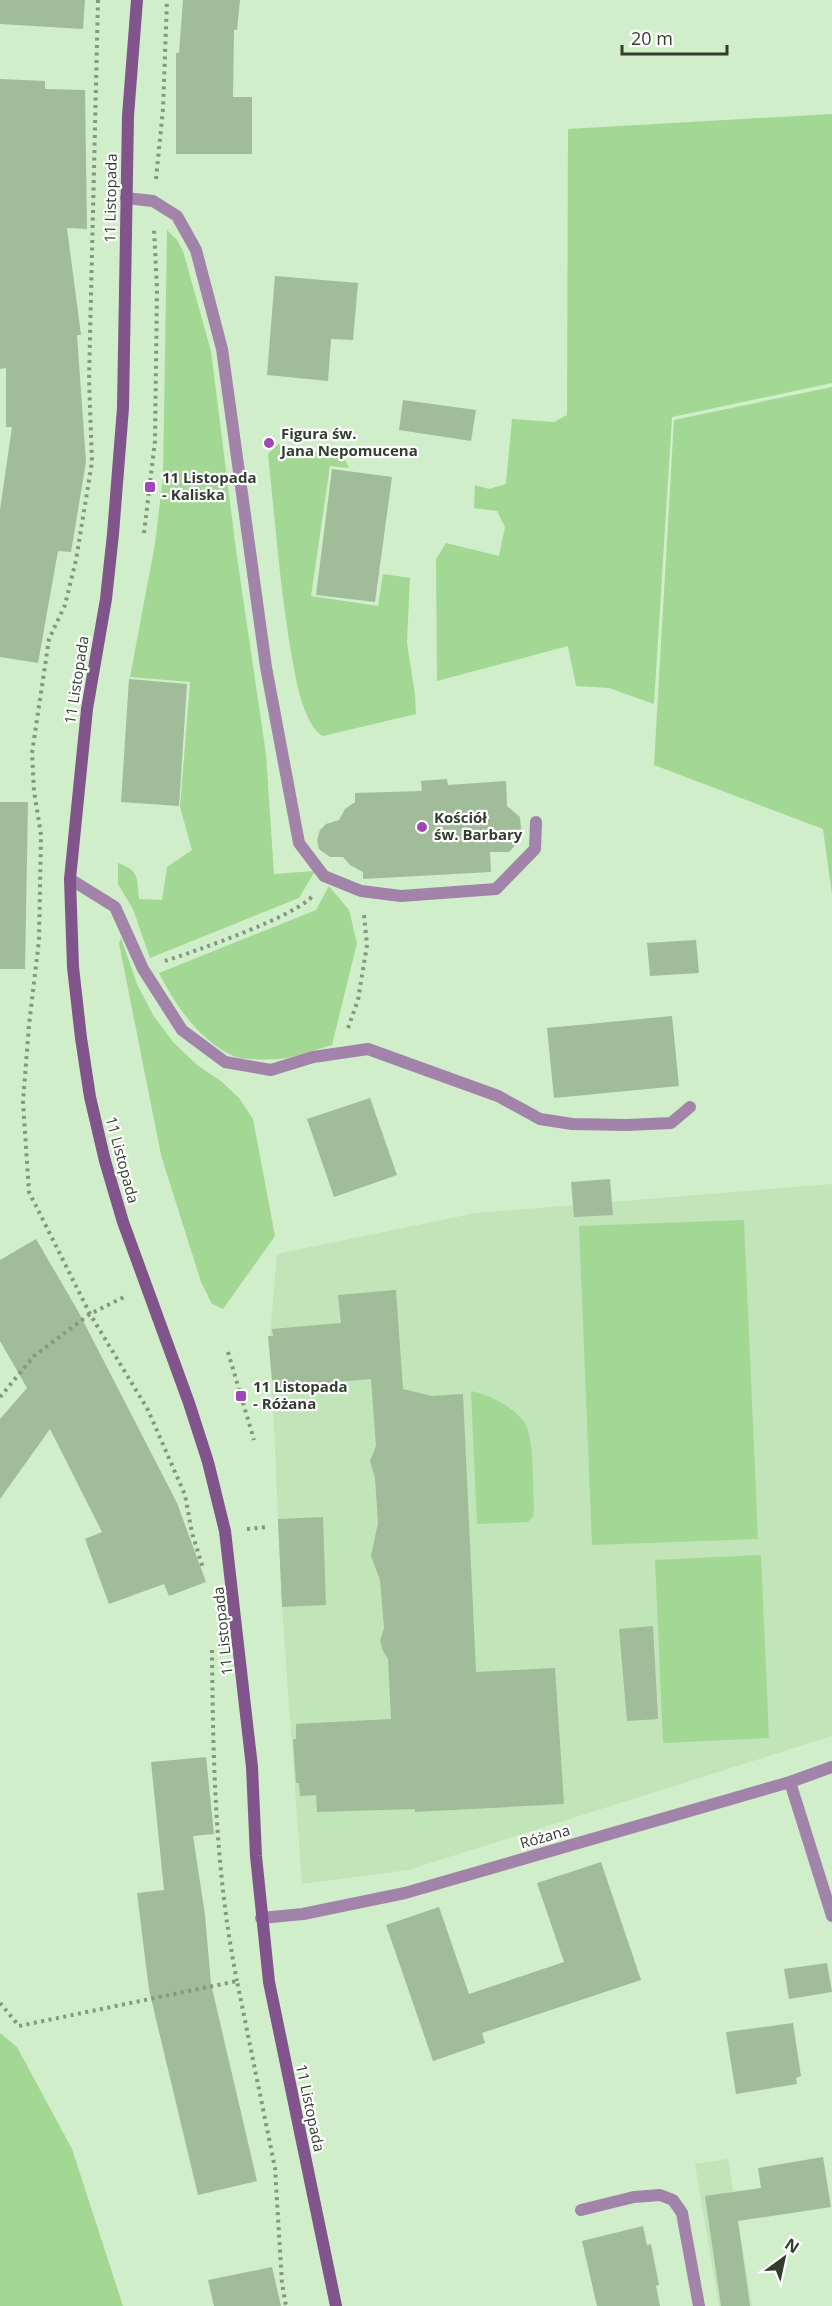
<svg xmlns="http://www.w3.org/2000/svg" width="832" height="2306" viewBox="0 0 832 2306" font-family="'Open Sans',sans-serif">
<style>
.built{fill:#c2e4b9}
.green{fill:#a2d894}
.building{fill:#a0bc99}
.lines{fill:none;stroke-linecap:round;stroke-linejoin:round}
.path{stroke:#84987f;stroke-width:4;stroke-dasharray:3 4.5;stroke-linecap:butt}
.lane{stroke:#a283aa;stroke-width:12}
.street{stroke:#a283aa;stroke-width:12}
.secondary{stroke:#81548c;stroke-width:12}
.poi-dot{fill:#9f47b4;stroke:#fff;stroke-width:2}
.labels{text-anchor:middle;stroke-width:4.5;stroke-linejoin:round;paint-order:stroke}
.street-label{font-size:15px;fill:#323d2f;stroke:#fff}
.poi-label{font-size:15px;font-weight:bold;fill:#323d2f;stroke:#fff;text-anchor:start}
</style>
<rect width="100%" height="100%" fill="#d0eec9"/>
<!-- built -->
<path class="built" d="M 832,1184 L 832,1736 L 408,1870 L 302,1884 L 282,1607 L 270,1335 L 277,1254 L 476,1213 Z
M 728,2159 L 752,2306 L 719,2306 L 695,2164 Z"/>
<!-- green -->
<path class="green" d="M 832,114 L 832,383 L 672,417 L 654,704 L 609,688 L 576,686 L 568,646 L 437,681 L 436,559 L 446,543 L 499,556 L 505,527 L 497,511 L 474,508 L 475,485 L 489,489 L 506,484 L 512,419 L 554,422 L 567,415 L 568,129 Z
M 167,230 L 177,240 L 183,251 L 211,351 L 236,550 L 266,754 L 274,874 L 315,871 L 299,898 L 150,958 L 133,909 L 118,884 L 118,863 C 140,871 137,878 139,899 L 162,900 L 167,867 L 192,850 L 180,807 L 190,682 L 130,677 L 155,544 L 163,477 Z
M 832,387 L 832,895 L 823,829 L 654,765 L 674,420 Z
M 278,444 L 345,460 L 349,468 L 330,466 L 311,596 L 378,606 L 383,574 L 410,578 L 407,643 L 415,695 L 416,714 L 323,736 C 308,728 299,695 296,679 C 281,605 276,528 268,454 Z
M 329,886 L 349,910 L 357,943 L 332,1045 C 317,1049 302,1055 287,1058 C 277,1060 246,1060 236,1057 C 203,1045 174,1004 159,973 L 316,910 Z
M 121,938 L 137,984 L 153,1015 L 173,1042 L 197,1065 L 221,1081 L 239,1098 L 253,1119 L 275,1236 L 223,1309 L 212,1304 L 201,1282 L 161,1155 L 119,943 Z
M 744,1220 L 758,1539 L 592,1545 L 579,1226 Z
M 471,1391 C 489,1394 516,1408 526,1425 C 534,1439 533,1491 534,1509 L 533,1516 L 528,1522 L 477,1524 Z
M 761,1555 L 769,1738 L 663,1743 L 655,1560 Z
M 0,2033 L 17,2047 L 72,2149 L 123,2306 L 0,2306 Z"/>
<!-- building -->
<path class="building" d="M 0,0 L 85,0 L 83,29 L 0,24 Z
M 183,0 L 240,0 L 237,30 L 234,30 L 233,97 L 252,97 L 252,154 L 176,154 L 176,53 L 179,53 Z
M 0,79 L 45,81 L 45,89 L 85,90 L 87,229 L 67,228 L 81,335 L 77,335 L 86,462 L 71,552 L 58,551 L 38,663 L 0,657 L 0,510 L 12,427 L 6,427 L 6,368 L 0,369 Z
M 275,276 L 358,283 L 353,340 L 331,339 L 328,381 L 267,375 Z
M 403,400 L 476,410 L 471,441 L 399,430 Z
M 332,469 L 392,477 L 375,602 L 316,595 Z
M 129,679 L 187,684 L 179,806 L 121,802 Z
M 447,779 L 448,785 L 506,781 L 507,806 L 520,817 L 522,838 L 509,852 L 490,852 L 491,872 L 363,879 L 363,872 L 350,865 L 343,857 L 330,857 L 319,849 L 317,840 L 320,830 L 326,824 L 339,820 L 345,809 L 355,802 L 355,793 L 422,791 L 421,781 Z
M 0,802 L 28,802 L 25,969 L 0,969 Z
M 696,940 L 699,973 L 650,976 L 647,943 Z
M 672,1016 L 679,1086 L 554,1098 L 547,1028 Z
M 370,1098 L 397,1175 L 334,1197 L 307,1119 Z
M 610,1179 L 613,1215 L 574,1217 L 571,1182 Z
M 36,1239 L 78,1311 L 177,1503 L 206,1582 L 169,1596 L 164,1584 L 109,1604 L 85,1539 L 102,1532 L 50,1429 L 0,1499 L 0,1419 L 27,1388 L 0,1341 L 0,1260 Z
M 396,1290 L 403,1389 L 432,1396 L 463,1394 L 476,1672 L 555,1668 L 564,1804 L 415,1812 L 415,1809 L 317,1812 L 316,1795 L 300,1796 L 299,1783 L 296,1783 L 293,1739 L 296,1739 L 296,1724 L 391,1719 L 388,1659 L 383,1651 L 380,1641 L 384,1628 L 380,1580 L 371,1556 L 378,1523 L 375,1478 L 370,1461 L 376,1446 L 371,1379 L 276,1387 L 276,1380 L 272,1380 L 268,1336 L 273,1336 L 272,1329 L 341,1323 L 338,1295 Z
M 323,1517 L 326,1605 L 282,1607 L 278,1519 Z
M 653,1626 L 658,1719 L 627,1721 L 619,1629 Z
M 206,1757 L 214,1834 L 193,1836 L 205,1915 L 211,1984 L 257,2181 L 198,2195 L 149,1990 L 137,1893 L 164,1890 L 151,1762 Z
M 601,1862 L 641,1980 L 482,2033 L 485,2043 L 433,2061 L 386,1925 L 439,1907 L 469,1994 L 564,1962 L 537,1883 Z
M 827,1963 L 832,1992 L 789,1999 L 784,1969 Z
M 793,2023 L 801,2076 L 796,2078 L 797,2084 L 736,2094 L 726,2032 Z
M 823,2157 L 831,2207 L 738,2221 L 750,2306 L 721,2306 L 705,2196 L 761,2188 L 758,2168 Z
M 643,2226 L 647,2245 L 651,2244 L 659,2285 L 656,2286 L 660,2306 L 597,2306 L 582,2241 Z
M 272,2267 L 281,2306 L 214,2306 L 208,2280 Z"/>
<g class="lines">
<!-- path -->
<path class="path" d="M 98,0 L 89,380 L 92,462 L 76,560 L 65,605 L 49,639 L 32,753 L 34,791 L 41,835 L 39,940 L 29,1025 L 23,1102 L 29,1192 L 90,1314 L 148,1410 L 185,1495 L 192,1533 L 203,1568
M 156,179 L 163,109 L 167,0
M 144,533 L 155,441 L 157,288 L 154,229
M 165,961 C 193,952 300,915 313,895
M 348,1028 L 358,1000 L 367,945 L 364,915
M 228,1352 L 254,1440
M 0,1397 L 34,1356 L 90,1314 L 124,1297
M 247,1529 L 267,1527
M 212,1650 C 213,1760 215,1872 237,1981
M 0,2003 L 19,2026 L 237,1981 L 275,2168 L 282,2283 L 286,2306"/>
<!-- lane -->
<path class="lane" d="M 581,2210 L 634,2197 L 660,2195 L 673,2200 L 682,2213 L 699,2306"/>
<!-- street -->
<path class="street" d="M 126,198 L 153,201 L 177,216 L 196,250 L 222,349 L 266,667 L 299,843 L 324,876 L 361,891 L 401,896 L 496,889 L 535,849 L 536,822
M 70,879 L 115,907 L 143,969 L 182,1030 L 225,1062 L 271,1070 L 313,1057 L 368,1049 L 498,1096 L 540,1119 L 572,1124 L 627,1125 L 671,1123 L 690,1107
M 790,1782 L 832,1916
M 261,1918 L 303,1914 L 405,1893 L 790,1782 L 832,1767"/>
<!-- secondary -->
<path class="secondary" d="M 137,0 L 128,116 L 123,408 L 113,534 L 106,599 L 87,709 L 70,879 L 73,967 L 81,1038 L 90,1097 L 105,1161 L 123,1222 L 189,1403 L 208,1462 L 225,1531 L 252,1767 L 256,1856 L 269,1982 L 336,2306"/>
</g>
<!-- markers -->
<g class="poi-dot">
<circle cx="269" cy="443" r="6"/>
<rect x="144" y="481" width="12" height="12" rx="3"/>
<circle cx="422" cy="827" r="6"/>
<rect x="235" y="1390" width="12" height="12" rx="3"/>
</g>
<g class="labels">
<!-- street labels -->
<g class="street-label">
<text transform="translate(111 198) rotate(-89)" y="5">11 Listopada</text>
<text transform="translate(77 680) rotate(-81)" y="5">11 Listopada</text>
<text transform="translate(122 1160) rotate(75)" y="5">11 Listopada</text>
<text transform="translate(223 1631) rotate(-96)" y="5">11 Listopada</text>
<text transform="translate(545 1837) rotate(-16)" y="5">Różana</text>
<text transform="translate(310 2108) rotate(78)" y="5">11 Listopada</text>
</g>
<!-- poi labels -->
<g class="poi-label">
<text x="281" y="439">Figura św.<tspan x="281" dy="17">Jana Nepomucena</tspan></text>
<text x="162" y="483">11 Listopada<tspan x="162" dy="17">- Kaliska</tspan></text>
<text x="434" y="823">Kościół<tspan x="434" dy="17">św. Barbary</tspan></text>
<text x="253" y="1392">11 Listopada<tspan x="253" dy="17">- Różana</tspan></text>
</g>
</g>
<!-- north arrow -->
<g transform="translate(784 2258) rotate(33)" stroke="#ffffff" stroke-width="4.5" paint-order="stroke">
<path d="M0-4.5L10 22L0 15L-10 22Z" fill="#323d2f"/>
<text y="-9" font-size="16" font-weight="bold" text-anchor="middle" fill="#323d2f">N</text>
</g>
<!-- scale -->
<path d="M622 45v9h105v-9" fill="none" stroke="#323d2f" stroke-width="3"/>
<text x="631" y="45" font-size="18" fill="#323d2f" stroke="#ffffff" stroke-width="4.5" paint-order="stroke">20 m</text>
</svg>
